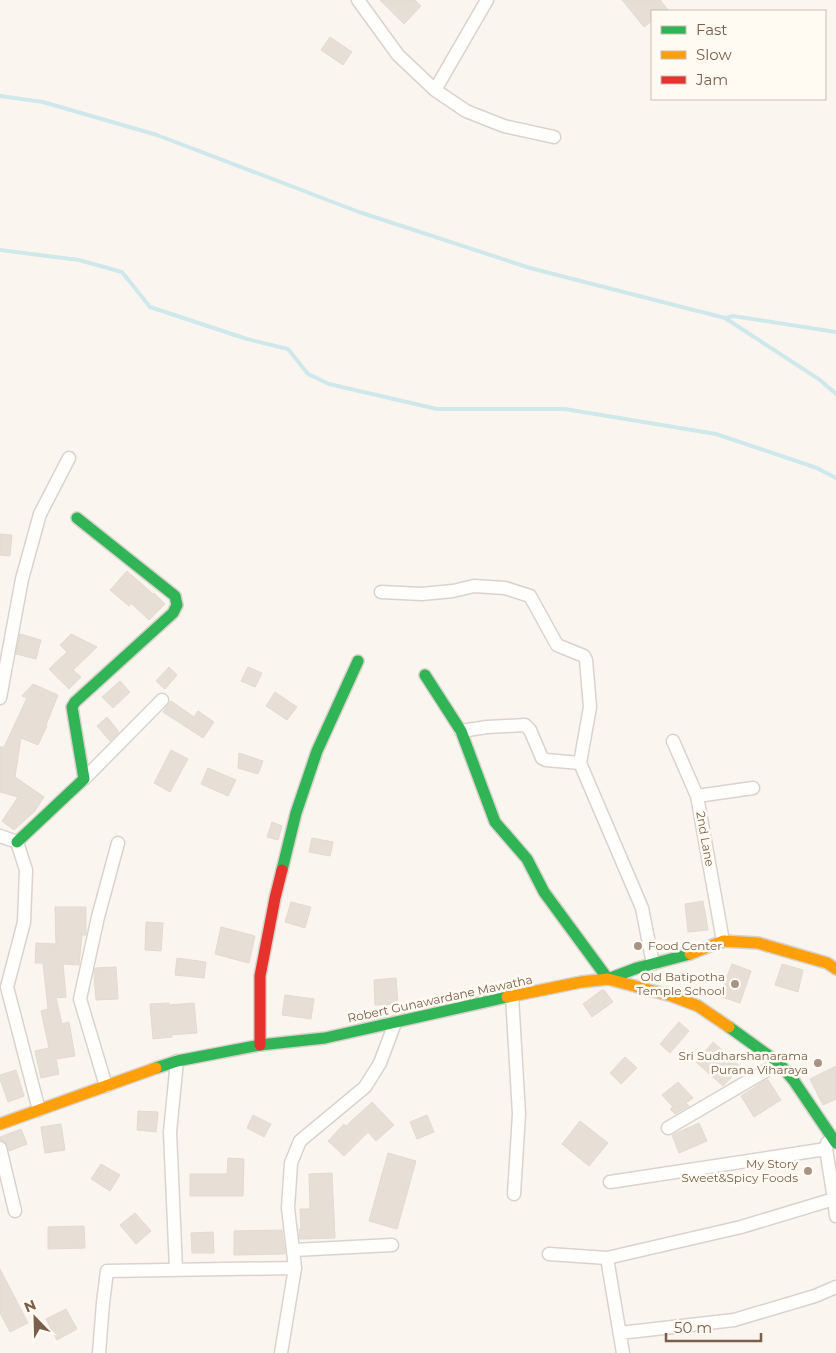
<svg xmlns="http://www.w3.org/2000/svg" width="836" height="1353" viewBox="0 0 836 1353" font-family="Montserrat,sans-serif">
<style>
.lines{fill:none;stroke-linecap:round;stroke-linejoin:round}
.stream{stroke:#cfe8eb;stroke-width:4}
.building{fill:#e7dfd6;stroke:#e3d9d0}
.street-casing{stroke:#dad3cd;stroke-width:15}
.fast-casing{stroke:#d8d2ca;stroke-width:14}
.slow-casing{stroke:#d8d2ca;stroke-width:14}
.jam-casing{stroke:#d8d2ca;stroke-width:14}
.street{stroke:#fefefd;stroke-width:12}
.fast{stroke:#30b455;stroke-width:11}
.slow{stroke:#ff9f0a;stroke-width:11}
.jam{stroke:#e5322d;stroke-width:11}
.poi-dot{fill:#a79384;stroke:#fffbf3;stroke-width:2}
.labels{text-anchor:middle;stroke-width:5;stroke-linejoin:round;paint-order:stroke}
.street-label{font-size:12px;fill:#7b5e4b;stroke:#fffbf3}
.poi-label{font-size:12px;fill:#7b5e4b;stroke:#fffbf3;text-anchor:end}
</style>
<rect width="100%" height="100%" fill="#faf6ef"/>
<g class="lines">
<!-- stream -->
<path class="stream" d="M 0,96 L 43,102 L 157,135 L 359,212 L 530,268 L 725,318 L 820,380 L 836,394
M 0,250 L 79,260 L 122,272 L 150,307 L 247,339 L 288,349 L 308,374 L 329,384 L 437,409 L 565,409 L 716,434 L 817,468 L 836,478
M 725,318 L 733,316 L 836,332"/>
</g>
<!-- building -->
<path class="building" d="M 380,0 L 415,0 L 421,6 L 404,24 Z
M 622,0 L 660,0 L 669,11 L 652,11 L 652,21 L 644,27 Z
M 330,37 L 352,52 L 343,65 L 321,50 Z
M 0,534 L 12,535 L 10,556 L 0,555 Z
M 127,571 L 153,594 L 154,593 L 165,604 L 149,620 L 131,603 L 129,606 L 110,590 Z
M 20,634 L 41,640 L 36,659 L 16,654 Z
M 71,634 L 97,647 L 73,670 L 81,677 L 69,689 L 49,669 L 67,652 L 60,645 Z
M 169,667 L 177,675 L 165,689 L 156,681 Z
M 248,667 L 262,673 L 255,687 L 241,681 Z
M 120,681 L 130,692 L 113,708 L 102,697 Z
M 33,684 L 58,695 L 46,725 L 47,726 L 38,745 L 21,738 L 15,777 L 44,797 L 35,811 L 14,830 L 2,821 L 18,797 L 0,792 L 0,747 L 4,747 L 27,698 L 22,696 Z
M 275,692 L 297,707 L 287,720 L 266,706 Z
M 171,701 L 194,717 L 198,711 L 214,722 L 203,738 L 163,712 Z
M 107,717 L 119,732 L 110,741 L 97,726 Z
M 171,750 L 188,759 L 170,792 L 154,783 Z
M 239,753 L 263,761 L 258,774 L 238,768 Z
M 208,768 L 236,780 L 228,796 L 201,784 Z
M 272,822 L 282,826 L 278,840 L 267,837 Z
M 312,838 L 333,842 L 330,856 L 309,852 Z
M 703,901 L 708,930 L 688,932 L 685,904 Z
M 291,902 L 311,907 L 305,928 L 285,922 Z
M 55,907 L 86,907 L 86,935 L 82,935 L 79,965 L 63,964 L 66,997 L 56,998 L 62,1024 L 69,1022 L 75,1056 L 56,1059 L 59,1074 L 41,1078 L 35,1051 L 49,1048 L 41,1011 L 48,1009 L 43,963 L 35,963 L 36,943 L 56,944 Z
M 146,922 L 163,923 L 161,951 L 145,950 Z
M 221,927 L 255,936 L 249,963 L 215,954 Z
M 177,958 L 206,962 L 204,978 L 175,975 Z
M 732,964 L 751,971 L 740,1003 L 719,996 Z
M 782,964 L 803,970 L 798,992 L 775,985 Z
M 116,967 L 118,999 L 96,1000 L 94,973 L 95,968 Z
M 396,978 L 398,1004 L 375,1005 L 374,980 Z
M 602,990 L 604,990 L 613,1002 L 592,1017 L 583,1004 Z
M 285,995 L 314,999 L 311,1019 L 282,1015 Z
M 169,1003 L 169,1005 L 194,1003 L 197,1033 L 171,1035 L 172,1037 L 153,1039 L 150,1004 Z
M 679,1022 L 689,1031 L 670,1053 L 660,1044 Z
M 713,1042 L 741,1067 L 747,1072 L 740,1076 L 737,1071 L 723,1086 L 696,1062 Z
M 625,1057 L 637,1068 L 621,1084 L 610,1073 Z
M 836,1066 L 836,1099 L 823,1105 L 810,1079 Z
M 16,1070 L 24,1096 L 8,1102 L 0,1079 L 0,1075 Z
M 766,1080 L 768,1080 L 781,1100 L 754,1117 L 741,1096 Z
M 678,1082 L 693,1098 L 686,1103 L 689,1106 L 675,1114 L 670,1109 L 673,1107 L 662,1095 Z
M 372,1102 L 394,1125 L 376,1141 L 368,1132 L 344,1156 L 328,1141 L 344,1124 L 346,1126 Z
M 138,1111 L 158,1112 L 156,1132 L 137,1130 Z
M 253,1115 L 271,1124 L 264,1137 L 247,1128 Z
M 427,1115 L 434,1132 L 417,1139 L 410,1122 Z
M 580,1121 L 608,1143 L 589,1166 L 562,1144 Z
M 699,1123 L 707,1141 L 679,1153 L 672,1135 Z
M 61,1124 L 65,1150 L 45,1153 L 41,1127 Z
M 21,1129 L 27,1144 L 9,1151 L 6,1143 L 0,1140 L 0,1137 Z
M 388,1153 L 416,1161 L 397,1229 L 369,1221 Z
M 228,1158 L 244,1159 L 243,1196 L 190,1196 L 190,1174 L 227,1174 Z
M 101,1164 L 120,1175 L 110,1191 L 91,1179 Z
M 332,1173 L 335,1238 L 300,1239 L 299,1229 L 301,1229 L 300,1209 L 310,1209 L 309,1174 Z
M 135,1213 L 151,1231 L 136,1244 L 120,1225 Z
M 84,1226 L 85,1248 L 48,1249 L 48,1227 Z
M 282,1230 L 285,1254 L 234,1255 L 234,1231 Z
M 213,1232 L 214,1253 L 192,1253 L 191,1233 Z
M 0,1269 L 28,1323 L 10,1332 L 0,1313 Z
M 66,1309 L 77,1329 L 57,1340 L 46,1319 Z"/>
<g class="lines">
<!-- street casing -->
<g class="street-casing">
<path id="street" d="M 358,0 L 398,55 L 435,90 L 466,111 L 504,126 L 554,137
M 435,90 L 487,0
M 381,592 L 422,594 L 453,591 L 474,586 L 505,588 L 530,596 L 557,645 L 584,656 L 586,660 L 590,707 L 580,763
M 0,698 L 22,579 L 40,514 L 69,458
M 461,731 L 487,727 L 525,725 L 530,730 L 542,758 L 546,760 L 580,763 L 642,908 L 653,964
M 673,741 L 697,796 L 723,941
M 84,779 L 162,700
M 697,796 L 753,788
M 0,836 L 17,842 L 26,870 L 24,922 L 7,987 L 39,1110
M 512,996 L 519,1114 L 514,1194
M 106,1086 L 80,999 L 98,917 L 118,843
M 668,1128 L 779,1063
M 827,1143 L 826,1149 L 834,1199 L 836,1216
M 0,1148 L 15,1211
M 610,1182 L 826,1149
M 294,1250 L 392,1245
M 549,1254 L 607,1258 L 741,1227 L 834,1199
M 607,1258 L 623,1353
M 176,1269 L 170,1132 L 177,1061
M 620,1333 L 734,1320 L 815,1296 L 836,1287
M 99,1353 L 103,1303 L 107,1271 L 295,1268
M 281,1353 L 295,1268 L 288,1208 L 291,1163 L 300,1141 L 365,1087 L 380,1063 L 395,1023"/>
</g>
<!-- fast casing -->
<g class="fast-casing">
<path id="fast" d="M 425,675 L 461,731 L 495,822 L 527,859 L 544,892 L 608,979 L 637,968 L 690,954
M 17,842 L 84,779 L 72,707 L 75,702 L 173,613 L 177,605 L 175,596 L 77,518
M 282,870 L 296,813 L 317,751 L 358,661
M 729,1027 L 779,1063 L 794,1081 L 836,1143
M 156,1068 L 177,1061 L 260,1045 L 325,1038 L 507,997"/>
</g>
<!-- slow casing -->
<g class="slow-casing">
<path id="slow" d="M 690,954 L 723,941 L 758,943 L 827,963 L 836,969
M 507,997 L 581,982 L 608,979 L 672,996 L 698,1006 L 729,1027
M 0,1124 L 156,1068"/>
</g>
<!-- jam casing -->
<g class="jam-casing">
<path id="jam" d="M 260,1045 L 260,976 L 275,898 L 282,870"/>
</g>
<!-- street -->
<use href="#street" class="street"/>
<!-- fast -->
<use href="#fast" class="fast"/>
<!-- slow -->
<use href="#slow" class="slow"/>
<!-- jam -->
<use href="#jam" class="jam"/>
</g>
<!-- markers -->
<g class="poi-dot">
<circle cx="638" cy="946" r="5"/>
<circle cx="735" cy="984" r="5"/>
<circle cx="818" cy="1063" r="5"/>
<circle cx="808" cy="1171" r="5"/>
</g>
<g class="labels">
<!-- street labels -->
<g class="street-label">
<text transform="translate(705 839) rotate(80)" y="4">2nd Lane</text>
<text transform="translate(440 999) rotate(-12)" y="4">Robert Gunawardane Mawatha</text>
</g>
<!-- poi labels -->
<g class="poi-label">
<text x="648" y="950" text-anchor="start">Food Center</text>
<text x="725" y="981">Old Batipotha<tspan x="725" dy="14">Temple School</tspan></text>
<text x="808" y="1060">Sri Sudharshanarama<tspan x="808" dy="14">Purana Viharaya</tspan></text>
<text x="798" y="1168">My Story<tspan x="798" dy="14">Sweet&amp;Spicy Foods</tspan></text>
</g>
</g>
<!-- legend -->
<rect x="651" y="10" width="175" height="90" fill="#fffbf3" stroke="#cabcb0"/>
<rect x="661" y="26" width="25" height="8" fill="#30b455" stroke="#cabcb0"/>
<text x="696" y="35" font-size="15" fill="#7b5e4b">Fast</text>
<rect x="661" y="51" width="25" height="8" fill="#ff9f0a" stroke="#cabcb0"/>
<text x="696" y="60" font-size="15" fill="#7b5e4b">Slow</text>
<rect x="661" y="76" width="25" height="8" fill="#e5322d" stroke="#cabcb0"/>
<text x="696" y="85" font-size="15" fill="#7b5e4b">Jam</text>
<!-- north arrow -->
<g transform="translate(35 1318) rotate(337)" stroke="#fffbf3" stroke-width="4" paint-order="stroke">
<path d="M0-4L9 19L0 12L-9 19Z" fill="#7b5e4b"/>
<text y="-8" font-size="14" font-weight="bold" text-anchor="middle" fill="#7b5e4b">N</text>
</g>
<!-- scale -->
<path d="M666 1333v8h95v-8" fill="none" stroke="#7b5e4b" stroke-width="2.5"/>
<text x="674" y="1333" font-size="15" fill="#7b5e4b" stroke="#fffbf3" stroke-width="4" paint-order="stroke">50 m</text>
</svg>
